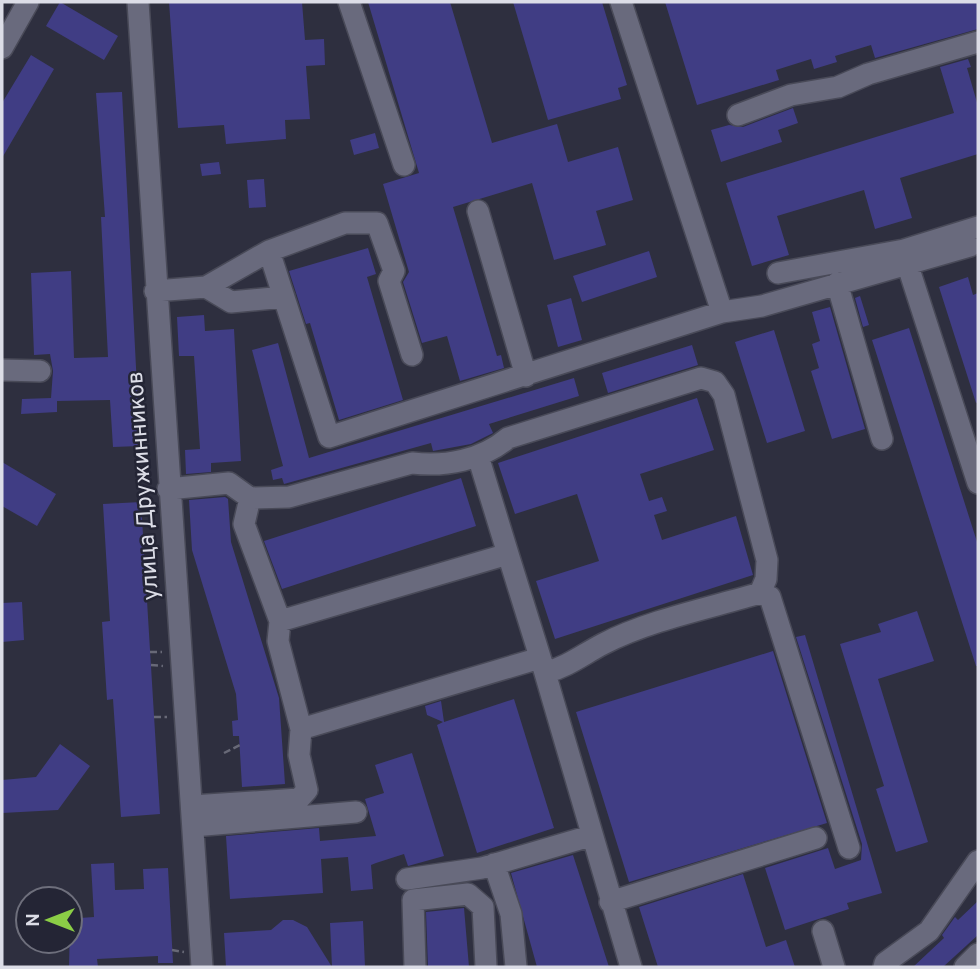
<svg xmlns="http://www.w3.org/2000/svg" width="980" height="969" viewBox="0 0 980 969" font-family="Overpass,sans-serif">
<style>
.building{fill:#403d84}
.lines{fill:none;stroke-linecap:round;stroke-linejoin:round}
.minor-casing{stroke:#494a58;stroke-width:24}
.path{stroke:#686977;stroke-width:2.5;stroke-dasharray:7 3.5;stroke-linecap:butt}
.minor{stroke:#696a7d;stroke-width:21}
.labels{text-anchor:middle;stroke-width:5;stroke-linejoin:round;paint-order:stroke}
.street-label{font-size:23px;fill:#dcdde7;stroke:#242535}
</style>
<rect width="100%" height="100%" fill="#2e2f3f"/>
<!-- building -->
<path class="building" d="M 60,2 L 118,36 L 104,60 L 46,26 Z
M 169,2 L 302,2 L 305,40 L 324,39 L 325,65 L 306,66 L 310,119 L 285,120 L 286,139 L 226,144 L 224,125 L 178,128 Z
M 368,2 L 450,2 L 492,143 L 557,124 L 568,162 L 618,147 L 633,200 L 596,211 L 606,245 L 554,260 L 532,183 L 453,207 L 497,356 L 501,355 L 504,368 L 460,381 L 447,336 L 422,343 L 403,282 L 409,272 L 383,184 L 419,173 Z
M 513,2 L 602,2 L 627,85 L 618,88 L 621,99 L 548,120 Z
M 665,2 L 978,2 L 978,29 L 875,58 L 871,45 L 835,56 L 837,62 L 814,69 L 811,59 L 776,70 L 779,80 L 697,105 Z
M 31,55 L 54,69 L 2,158 L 2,103 Z
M 968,59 L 971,67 L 967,68 L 978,106 L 978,154 L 900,178 L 912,218 L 875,229 L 864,190 L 777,216 L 789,255 L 752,266 L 726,183 L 954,113 L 940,67 Z
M 122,92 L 140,446 L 113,447 L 110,400 L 57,401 L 57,412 L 21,414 L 22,399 L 51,398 L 53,371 L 50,354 L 34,355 L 31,273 L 71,271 L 74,358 L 108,357 L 101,217 L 105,217 L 96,93 Z
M 793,108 L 798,123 L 778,130 L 782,142 L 721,162 L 711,130 L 729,125 L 743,127 Z
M 375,133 L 379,148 L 354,155 L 350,140 Z
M 219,162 L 221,174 L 202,176 L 200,164 Z
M 264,179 L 266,207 L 249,208 L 247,180 Z
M 368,248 L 376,274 L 367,277 L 403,400 L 339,420 L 310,323 L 306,324 L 289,271 Z
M 649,251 L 657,277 L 582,302 L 573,276 Z
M 968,277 L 973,295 L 978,293 L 978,402 L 976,403 L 939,287 Z
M 860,296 L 869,325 L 863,327 L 855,298 Z
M 571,298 L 582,340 L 558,347 L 547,305 Z
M 830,307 L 865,429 L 832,439 L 811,371 L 819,368 L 812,344 L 820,341 L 812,312 Z
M 204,315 L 205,331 L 234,329 L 241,461 L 211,463 L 211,472 L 186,474 L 185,450 L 200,449 L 194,356 L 179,356 L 177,317 Z
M 909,328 L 978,545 L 978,666 L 976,666 L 872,340 Z
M 774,330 L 805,431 L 767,443 L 735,342 Z
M 278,343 L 309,458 L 574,378 L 579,396 L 489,424 L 493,433 L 471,444 L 433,451 L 431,443 L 284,484 L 282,478 L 273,480 L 271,470 L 283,466 L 252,350 Z
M 692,345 L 698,365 L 608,393 L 602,373 Z
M 697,398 L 714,450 L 640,474 L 649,501 L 662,497 L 667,511 L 654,515 L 662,540 L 736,516 L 753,575 L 555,639 L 536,581 L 599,561 L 577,494 L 515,514 L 498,463 Z
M 2,462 L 56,494 L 37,526 L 2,506 Z
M 461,478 L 476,526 L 282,589 L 264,541 Z
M 225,497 L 228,499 L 231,542 L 279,698 L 285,784 L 242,787 L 239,736 L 233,736 L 232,721 L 238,720 L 236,694 L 192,550 L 189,500 Z
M 141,502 L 160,814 L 121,817 L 113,699 L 107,700 L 102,622 L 110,621 L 103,504 Z
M 22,602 L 24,640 L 2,642 L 2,603 Z
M 917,611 L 934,661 L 878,679 L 928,842 L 896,852 L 876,789 L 884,786 L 840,644 L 881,632 L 878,624 Z
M 805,635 L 882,893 L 847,903 L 849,909 L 785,930 L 765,868 L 828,848 L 835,869 L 861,860 L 862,844 L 796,637 Z
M 773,651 L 827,823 L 629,882 L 576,712 Z
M 514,699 L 554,828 L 477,853 L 437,725 L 443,722 L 427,715 L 425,706 L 441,701 L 444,722 Z
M 60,744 L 90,766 L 58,810 L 2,813 L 2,780 L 36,777 Z
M 412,753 L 444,856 L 408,866 L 404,854 L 376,863 L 371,865 L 373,889 L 351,891 L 348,857 L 321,859 L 323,893 L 230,899 L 226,836 L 319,828 L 320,841 L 376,836 L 365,799 L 384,793 L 375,765 Z
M 573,855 L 609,967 L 537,967 L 511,873 Z
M 114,863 L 115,890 L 144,889 L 143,869 L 168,868 L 173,963 L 158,963 L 158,956 L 97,959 L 98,967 L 69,967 L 70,924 L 81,923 L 80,918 L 94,917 L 91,864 Z
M 743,874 L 766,947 L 786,940 L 795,967 L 658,967 L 639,907 Z
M 978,901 L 978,935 L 943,967 L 913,967 L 944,938 L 942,935 L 955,917 L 958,920 Z
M 464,908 L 469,967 L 428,967 L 426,912 Z
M 283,920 L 293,920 L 307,927 L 332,967 L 226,967 L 224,933 L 271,930 Z
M 363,921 L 365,967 L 332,967 L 330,923 Z"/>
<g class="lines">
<!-- minor casing -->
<g class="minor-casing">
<path id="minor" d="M 138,2 L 202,967
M 349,2 L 404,165
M 621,2 L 722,312
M 2,48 L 28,2
M 738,115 L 791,95 L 838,87 L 868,74 L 978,42
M 478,211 L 526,376
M 907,263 L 978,483
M 778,273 L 904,250 L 978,227
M 837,283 L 882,439
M 206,287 L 231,302 L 284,297
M 155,291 L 206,287 L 269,251
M 412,355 L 389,281 L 394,271 L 377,223 L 345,223 L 269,251 L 329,437 L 722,312 L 762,306 L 970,246
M 2,370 L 40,371
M 478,456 L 508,554
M 168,489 L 229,483 L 250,498 L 289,497 L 412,463 C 446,467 482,460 508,438 L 701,378 L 715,382 L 724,395 L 767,560 L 766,579 L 760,593 C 710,608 649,620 603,644 C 582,655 569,666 545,673 L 508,554 L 280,621 L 244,524 L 250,498
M 760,593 L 770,597 L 849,848
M 280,621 L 278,641 L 301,729 L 540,658
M 545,673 L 631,967
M 192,806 L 299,799 L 307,790 L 299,755 L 301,729
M 193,826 L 356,812
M 494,864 L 511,914 L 516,967
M 407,879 L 482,868 L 590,836
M 610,902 L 816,838
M 823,931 L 834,967
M 415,967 L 413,900 L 468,894 L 483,907 L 486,967
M 884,967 L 885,963 L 929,931 L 978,861
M 965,967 L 978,954"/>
</g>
<!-- path -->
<path class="path" d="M 150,652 L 162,652
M 151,665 L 163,666
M 154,717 L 167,717
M 224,753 L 240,745
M 172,950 L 184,952"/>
<!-- minor -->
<use href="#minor" class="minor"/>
</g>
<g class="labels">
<!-- street labels -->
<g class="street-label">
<text transform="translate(142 486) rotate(-94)" y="8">улица Дружинников</text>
</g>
</g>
<!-- border -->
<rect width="980" height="969" fill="none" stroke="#dcdde7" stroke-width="7"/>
<!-- north arrow -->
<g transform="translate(49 920) rotate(270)"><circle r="33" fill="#242535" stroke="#6e6f7c" stroke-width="2"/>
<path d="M0-5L12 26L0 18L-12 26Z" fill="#8bce46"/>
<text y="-10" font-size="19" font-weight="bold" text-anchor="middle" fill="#dcdde7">N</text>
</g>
</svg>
